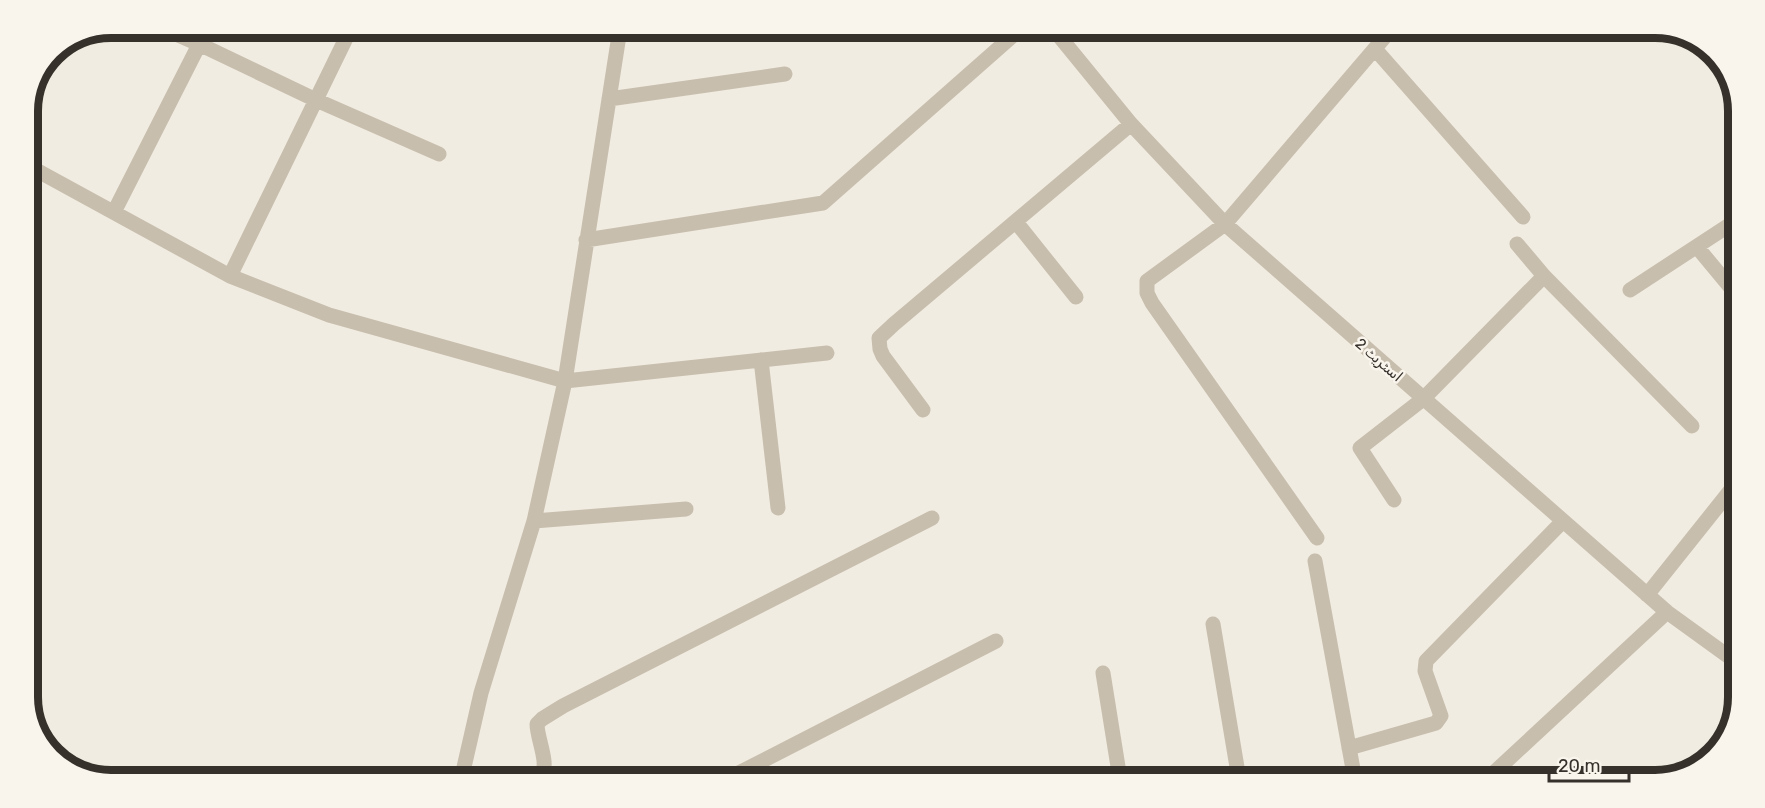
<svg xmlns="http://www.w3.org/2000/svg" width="1765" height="808" viewBox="0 0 1765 808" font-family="Rubik,'Noto Naskh Arabic',sans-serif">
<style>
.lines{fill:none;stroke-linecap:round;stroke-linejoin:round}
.minor{stroke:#c8beae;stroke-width:15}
.labels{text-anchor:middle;stroke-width:5;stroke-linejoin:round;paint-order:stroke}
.street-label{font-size:15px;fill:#37312b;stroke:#f9f5ed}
.rim{fill:none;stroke:#37312b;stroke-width:8}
</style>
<rect width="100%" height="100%" fill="#f1ece1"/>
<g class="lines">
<!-- minor -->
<path class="minor" d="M 160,27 L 199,44 L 316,100 L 439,154
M 1055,31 L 1131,124 L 1225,224 L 1667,612 L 1732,659
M 1375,49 L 1523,217
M 609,99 L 785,74
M 27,165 L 230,276 L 329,315 L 565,381 L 827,353
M 114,212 L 208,27
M 1016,222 L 1076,297
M 586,240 L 823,203 L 1018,31
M 1517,244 L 1544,276 L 1692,426
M 1697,247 L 1736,294
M 230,276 L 351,28
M 1630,290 L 1737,220
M 761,360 L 778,508
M 923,410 L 883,356 L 880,349 L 879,338 L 894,324 L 1131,124
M 1394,500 L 1360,448 L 1423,399 L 1544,276
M 534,521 L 686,509
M 1317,538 L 1152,303 L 1147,293 L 1147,281 L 1225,224 L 1389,32
M 1315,561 L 1355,780
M 1647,595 L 1734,486
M 27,610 L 34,624 L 27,685
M 1213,624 L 1239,779
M 1103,673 L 1120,779
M 1349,748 L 1436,723 L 1441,716 L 1425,671 L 1426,661 L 1563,521
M 462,776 L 481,693 L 534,521 L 565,381 L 620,29
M 541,776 C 550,764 537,739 537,724 L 542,719 L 563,706 L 932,518
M 731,777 L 996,641
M 1486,780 L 1667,612"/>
</g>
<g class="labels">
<!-- street labels -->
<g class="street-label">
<text transform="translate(1379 360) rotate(41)" y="5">اسٹریٹ 2</text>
</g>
</g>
<!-- crop -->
<path d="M0 0H1765V808H0ZM111 38H1655A73 73 0 0 1 1728 111V697A73 73 0 0 1 1655 770H111A73 73 0 0 1 38 697V111A73 73 0 0 1 111 38Z" fill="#f9f5ed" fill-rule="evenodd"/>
<path class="rim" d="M111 38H1655A73 73 0 0 1 1728 111V697A73 73 0 0 1 1655 770H111A73 73 0 0 1 38 697V111A73 73 0 0 1 111 38Z"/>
<!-- scale -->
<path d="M1549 772v9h80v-9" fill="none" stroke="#37312b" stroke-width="3"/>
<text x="1558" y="772" font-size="18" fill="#37312b" stroke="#f9f5ed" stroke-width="4.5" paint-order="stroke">20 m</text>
</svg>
